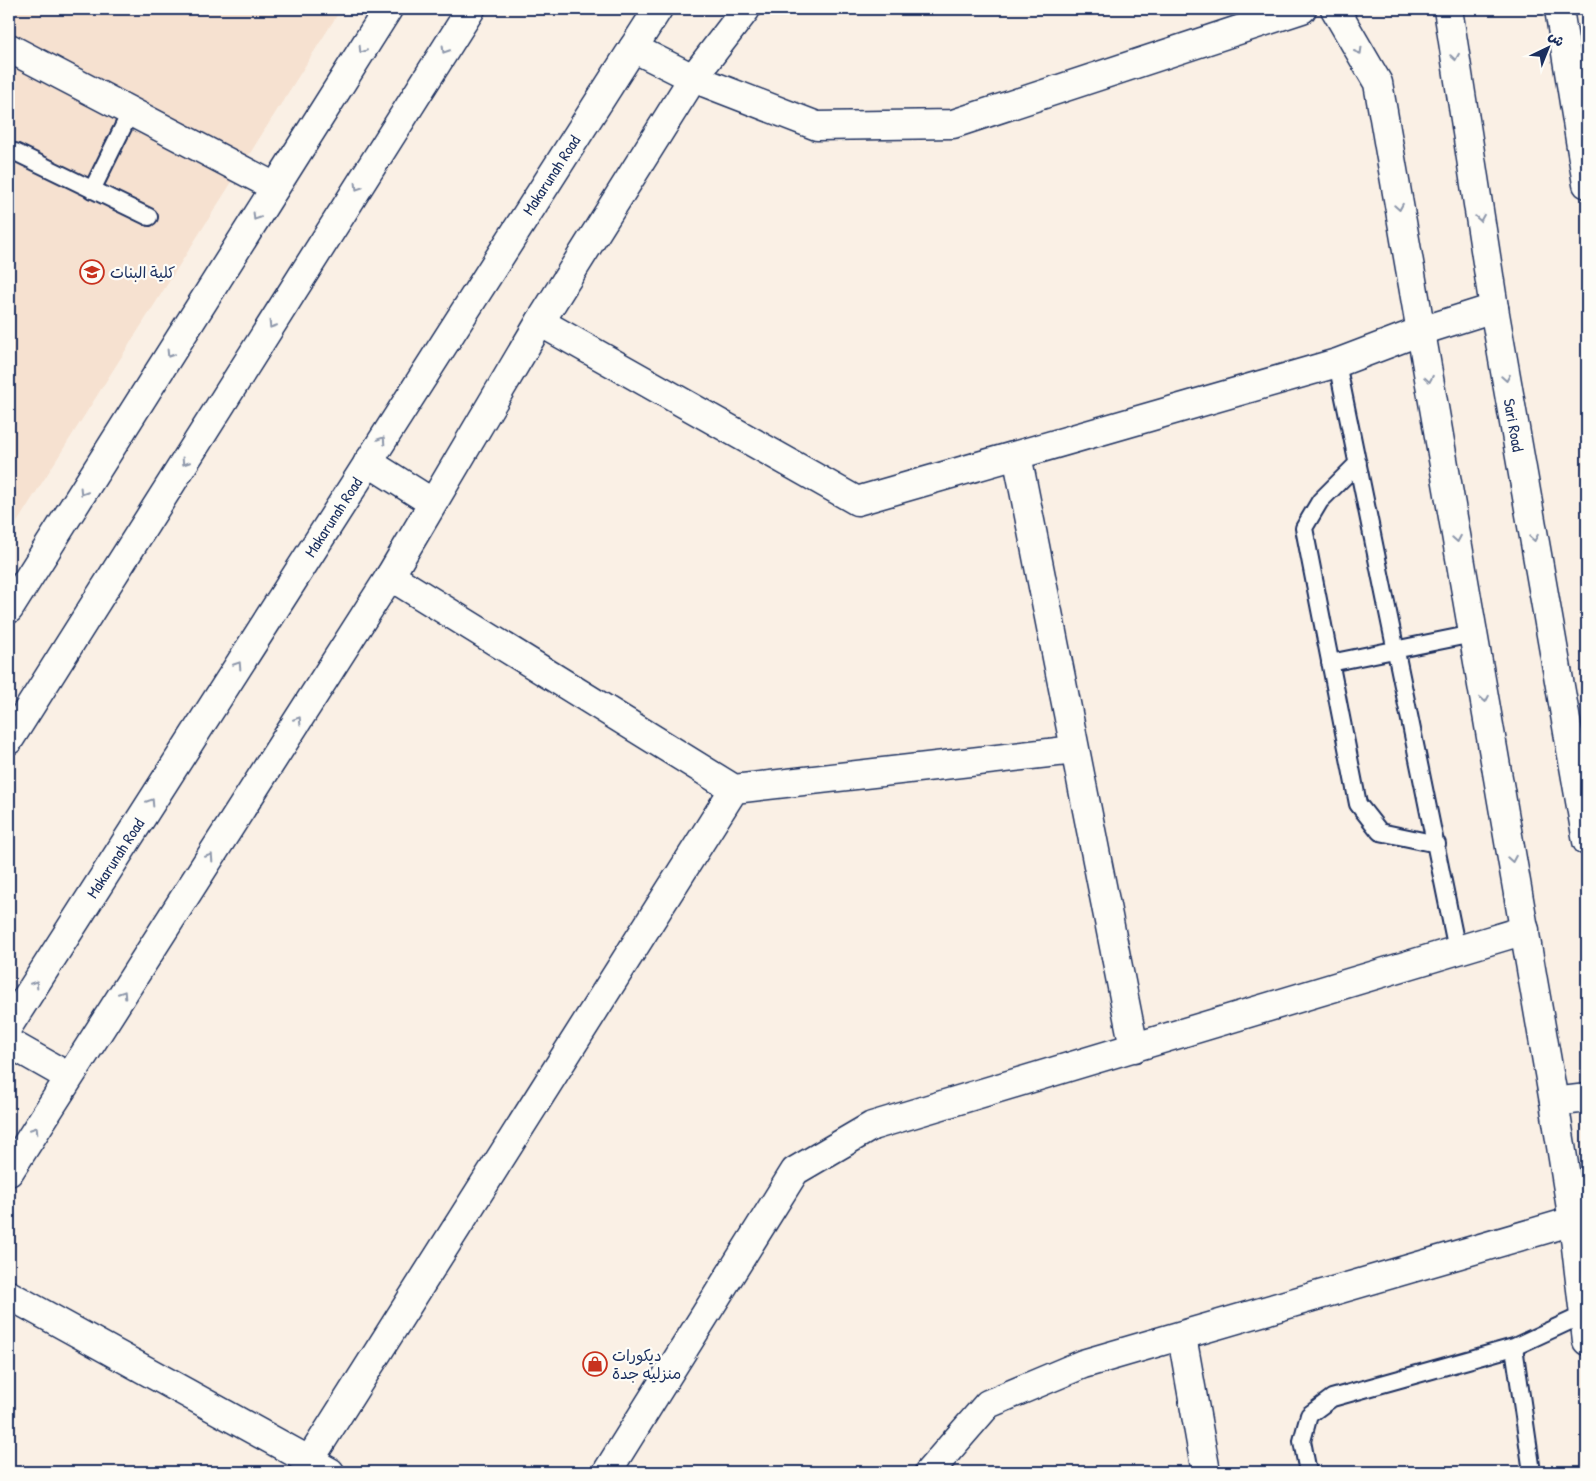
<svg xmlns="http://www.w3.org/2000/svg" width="1596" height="1481" viewBox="0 0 1596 1481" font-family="'Patrick Hand','Playpen Sans Arabic',sans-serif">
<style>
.built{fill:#f6e1d0}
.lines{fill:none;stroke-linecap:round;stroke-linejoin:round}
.lane-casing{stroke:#1b2f5e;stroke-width:20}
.street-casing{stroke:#1b2f5e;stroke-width:31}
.secondary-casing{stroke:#1b2f5e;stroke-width:31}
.primary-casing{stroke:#1b2f5e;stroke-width:31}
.lane{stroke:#fdfcf7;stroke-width:16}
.street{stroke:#fdfcf7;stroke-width:28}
.secondary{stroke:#fdfcf7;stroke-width:28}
.primary{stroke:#fdfcf7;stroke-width:28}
.oneway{stroke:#8c96aa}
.labels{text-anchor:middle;stroke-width:4.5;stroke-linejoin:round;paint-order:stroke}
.street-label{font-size:16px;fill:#1b2f5e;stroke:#fdfcf7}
.poi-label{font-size:16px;fill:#1b2f5e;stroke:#fdfcf7;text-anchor:start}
</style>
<rect width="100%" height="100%" fill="#faf0e5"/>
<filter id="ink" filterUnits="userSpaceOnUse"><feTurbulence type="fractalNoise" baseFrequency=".02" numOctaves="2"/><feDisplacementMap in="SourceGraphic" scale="10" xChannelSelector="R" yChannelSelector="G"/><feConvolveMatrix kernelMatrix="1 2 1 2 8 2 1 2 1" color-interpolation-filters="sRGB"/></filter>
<g filter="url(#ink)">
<!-- built -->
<path class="built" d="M 9,9 L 341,9 L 9,535 Z"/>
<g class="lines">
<!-- lane casing -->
<g class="lane-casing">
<path id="lane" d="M 15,152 L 149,217
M 92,190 L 131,111
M 1337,363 L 1457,950
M 1358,463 L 1320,501 L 1304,528 L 1358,804 L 1380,832 L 1437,844
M 1330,663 L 1473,634
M 1514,1347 L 1532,1472
M 1308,1472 L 1302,1441 L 1309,1415 L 1332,1398 L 1514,1347 L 1583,1315"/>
</g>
<!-- street casing -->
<g class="street-casing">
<path id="street" d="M 9,48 L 275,187
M 693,78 L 817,126 L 953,124 L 1302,9
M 540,322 L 857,501 L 1337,363 L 1421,331
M 1017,455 L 1134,1048
M 390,576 L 734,789 L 1075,750
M 9,1295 L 330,1472
M 1182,1336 L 1206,1472
M 309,1461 L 734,789
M 607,1472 L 795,1171 L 872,1126 L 1525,930
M 929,1472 L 988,1404 L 1083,1364 L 1573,1221"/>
</g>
<!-- secondary casing -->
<g class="secondary-casing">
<path id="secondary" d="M 1335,9 L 1378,83 L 1554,1102 L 1573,1221 L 1587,1341
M 633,48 L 693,78
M 1421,331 L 1494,308
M 368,462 L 433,503
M 9,609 L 388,9
M 9,1043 L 69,1077
M 1554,1102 L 1587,1098
M 9,1172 L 390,576 L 540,322 L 693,78 L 746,9"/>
</g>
<!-- primary casing -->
<g class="primary-casing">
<path id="primary" d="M 1448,9 L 1494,308 L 1587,841
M 1559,9 L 1587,184
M 9,740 L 471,9
M 9,1025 L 658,9"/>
</g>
<!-- lane -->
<use href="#lane" class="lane"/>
<!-- street -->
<use href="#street" class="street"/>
<!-- secondary -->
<use href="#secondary" class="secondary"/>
<!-- primary -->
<use href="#primary" class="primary"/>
</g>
<!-- one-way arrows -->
<defs><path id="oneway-chevron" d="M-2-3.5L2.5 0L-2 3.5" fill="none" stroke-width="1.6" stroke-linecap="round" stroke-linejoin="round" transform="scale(1.25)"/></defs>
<g class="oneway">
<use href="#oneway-chevron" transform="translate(362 50) rotate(122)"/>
<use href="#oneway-chevron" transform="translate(445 50) rotate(122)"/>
<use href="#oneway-chevron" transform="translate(1359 51) rotate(60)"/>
<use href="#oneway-chevron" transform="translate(1455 57) rotate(81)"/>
<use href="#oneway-chevron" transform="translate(358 187) rotate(122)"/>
<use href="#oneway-chevron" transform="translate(1399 207) rotate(80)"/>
<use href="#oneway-chevron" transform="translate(256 217) rotate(122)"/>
<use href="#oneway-chevron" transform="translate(1480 218) rotate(81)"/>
<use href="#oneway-chevron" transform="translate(272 325) rotate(122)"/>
<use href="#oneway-chevron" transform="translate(170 354) rotate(122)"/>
<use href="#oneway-chevron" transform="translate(1506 378) rotate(80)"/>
<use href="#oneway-chevron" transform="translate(1429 379) rotate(80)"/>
<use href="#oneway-chevron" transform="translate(382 440) rotate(-57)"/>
<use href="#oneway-chevron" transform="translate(185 462) rotate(122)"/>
<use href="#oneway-chevron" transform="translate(83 492) rotate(122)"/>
<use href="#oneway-chevron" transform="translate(1534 538) rotate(80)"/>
<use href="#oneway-chevron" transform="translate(1457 539) rotate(80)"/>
<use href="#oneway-chevron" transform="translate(238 665) rotate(-57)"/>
<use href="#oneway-chevron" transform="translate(1485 699) rotate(80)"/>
<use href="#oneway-chevron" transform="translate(298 720) rotate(-57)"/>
<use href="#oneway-chevron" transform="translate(151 802) rotate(-57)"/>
<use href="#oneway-chevron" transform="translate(210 857) rotate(-57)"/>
<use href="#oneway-chevron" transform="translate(1512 859) rotate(80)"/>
<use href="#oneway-chevron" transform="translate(35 984) rotate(-57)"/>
<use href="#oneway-chevron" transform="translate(123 994) rotate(-57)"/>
<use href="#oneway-chevron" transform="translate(35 1130) rotate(-57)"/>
</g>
</g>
<!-- icons -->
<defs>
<g id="university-ring" transform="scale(1.25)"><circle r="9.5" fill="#fdfcf7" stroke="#c8321e" stroke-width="1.5"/><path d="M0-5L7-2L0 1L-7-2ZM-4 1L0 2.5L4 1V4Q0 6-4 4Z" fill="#c8321e"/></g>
<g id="shop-ring" transform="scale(1.25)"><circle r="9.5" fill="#fdfcf7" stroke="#c8321e" stroke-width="1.5"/><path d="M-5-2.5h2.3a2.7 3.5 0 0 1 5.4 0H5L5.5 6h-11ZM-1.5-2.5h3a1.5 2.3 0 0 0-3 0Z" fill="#c8321e"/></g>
</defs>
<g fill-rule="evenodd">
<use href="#university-ring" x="92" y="272"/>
<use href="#shop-ring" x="595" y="1364"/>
</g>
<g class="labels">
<!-- street labels -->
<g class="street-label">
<text transform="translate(551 175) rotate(-57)" y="6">Makarunah Road</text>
<text transform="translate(1514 425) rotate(80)" y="6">Sari Road</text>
<text transform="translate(333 517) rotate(-57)" y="6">Makarunah Road</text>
<text transform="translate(115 858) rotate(-57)" y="6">Makarunah Road</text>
</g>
<!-- poi labels -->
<g class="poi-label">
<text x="110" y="278">كلية البنات</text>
<text x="612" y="1361">ديكورات<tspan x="612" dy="18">منزليه جدة</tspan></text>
</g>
</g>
<!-- margin -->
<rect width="1596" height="1481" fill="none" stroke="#fdfcf7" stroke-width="30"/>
<rect x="15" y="15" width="1566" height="1451" fill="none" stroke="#1b2f5e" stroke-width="2" filter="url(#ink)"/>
<!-- north arrow -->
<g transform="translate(1548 48) rotate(43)" stroke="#fdfcf7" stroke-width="4" paint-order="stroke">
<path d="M0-4L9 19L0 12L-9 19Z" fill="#1b2f5e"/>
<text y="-8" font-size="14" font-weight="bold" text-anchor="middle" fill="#1b2f5e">ش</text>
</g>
</svg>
